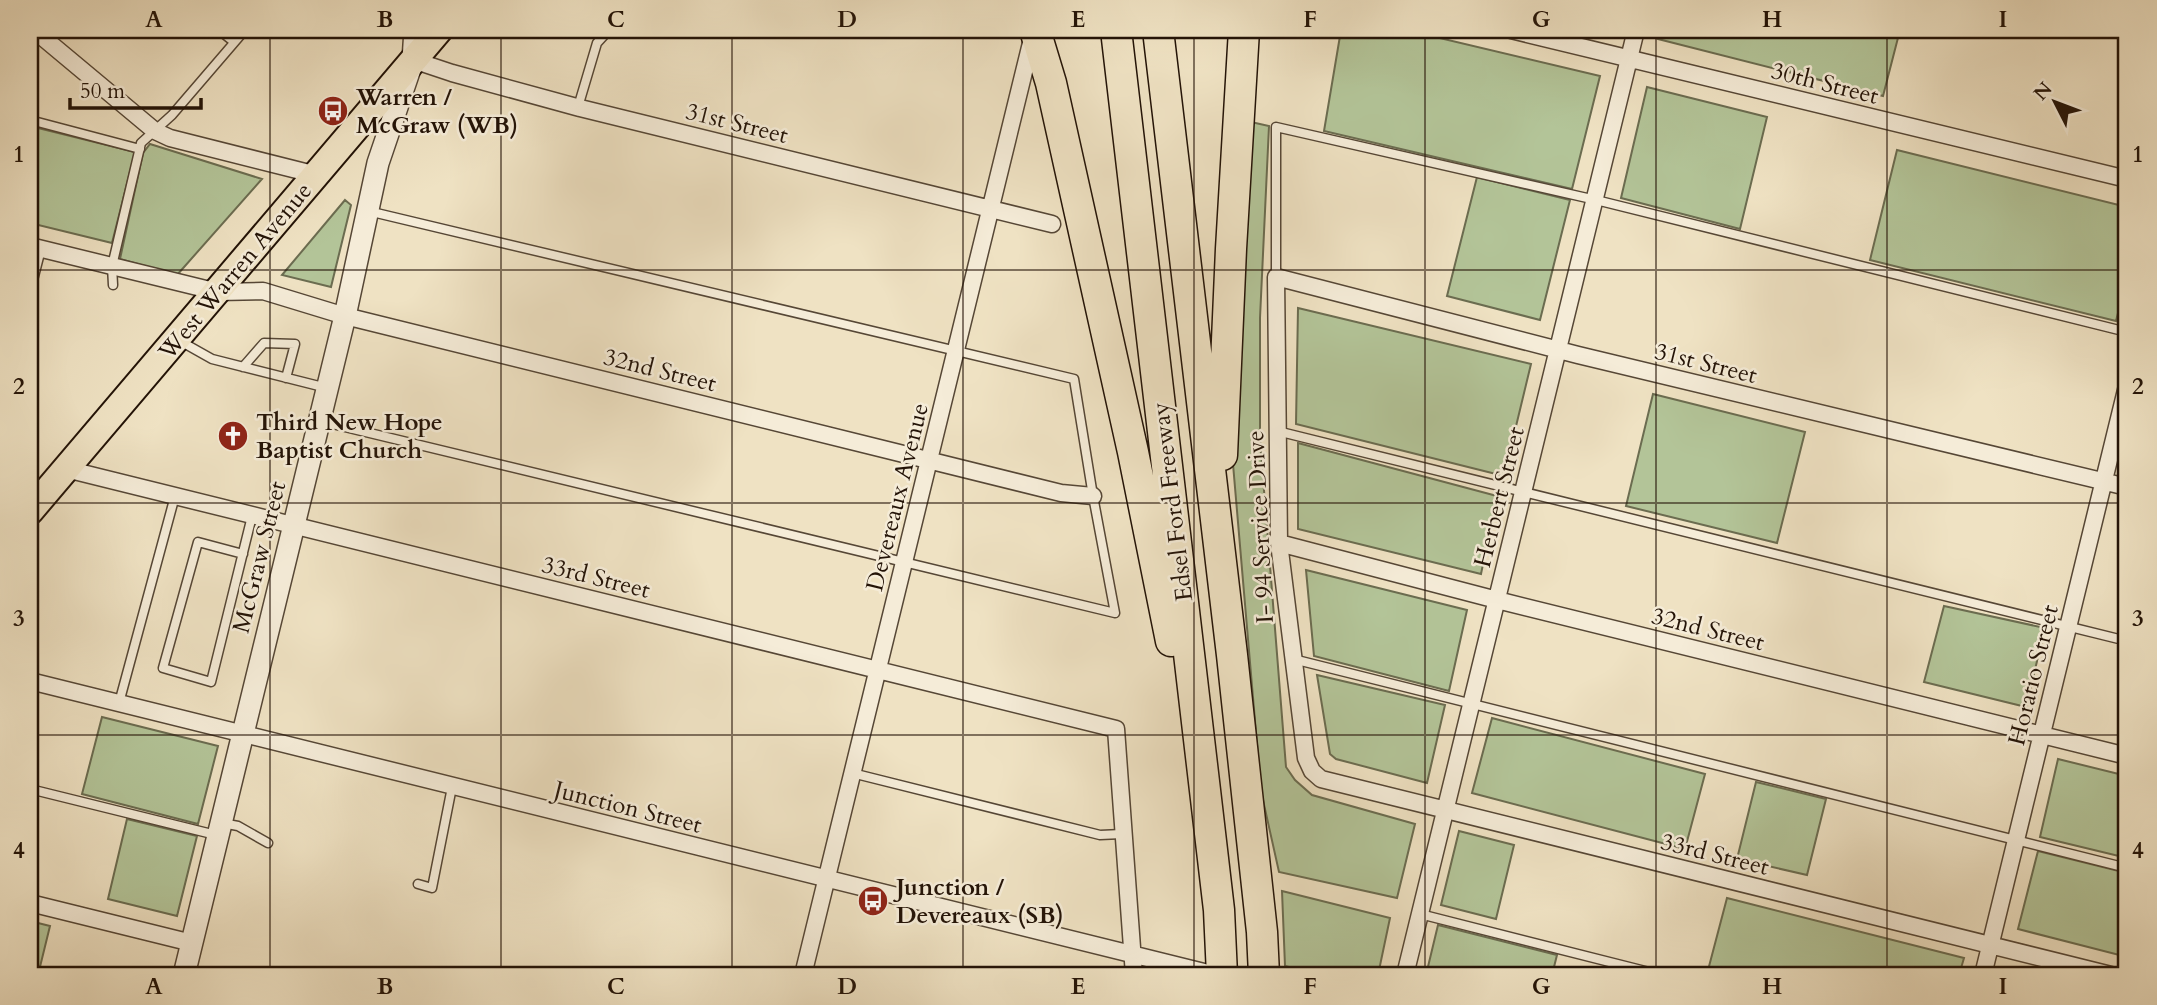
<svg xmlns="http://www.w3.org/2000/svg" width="2157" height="1005" viewBox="0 0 2157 1005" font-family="Cardo,serif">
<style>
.green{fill:#b3c498;stroke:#6b6c50;stroke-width:2}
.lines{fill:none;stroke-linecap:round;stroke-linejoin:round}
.service-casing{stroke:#564736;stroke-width:11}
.minor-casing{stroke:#564736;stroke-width:19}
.tertiary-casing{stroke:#564736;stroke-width:24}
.primary-casing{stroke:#231307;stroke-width:30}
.motorway-casing{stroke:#231307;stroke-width:33}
.service{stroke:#f5ecd8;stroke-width:8}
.minor{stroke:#f5ecd8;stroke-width:16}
.tertiary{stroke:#f5ecd8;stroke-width:21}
.primary{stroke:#efe2c3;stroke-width:26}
.motorway{stroke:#efe2c3;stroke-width:30}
.grid{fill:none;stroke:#231307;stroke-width:2;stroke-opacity:0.55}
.labels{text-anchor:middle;stroke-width:5;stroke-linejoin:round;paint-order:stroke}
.street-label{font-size:24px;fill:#231307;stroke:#f5ecd8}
.poi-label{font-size:24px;font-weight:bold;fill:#231307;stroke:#f5ecd8;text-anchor:start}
.neatline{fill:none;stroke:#231307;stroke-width:2.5}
.grid-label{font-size:23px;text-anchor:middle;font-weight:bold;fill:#231307}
</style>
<rect width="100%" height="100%" fill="#efe2c3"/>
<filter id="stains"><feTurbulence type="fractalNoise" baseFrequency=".00286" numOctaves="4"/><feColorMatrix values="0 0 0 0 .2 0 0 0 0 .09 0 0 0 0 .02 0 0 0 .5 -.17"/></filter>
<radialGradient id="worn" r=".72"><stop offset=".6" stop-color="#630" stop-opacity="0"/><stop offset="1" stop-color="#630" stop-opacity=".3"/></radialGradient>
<!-- green -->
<path class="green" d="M 1341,30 L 1406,30 L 1600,76 L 1572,189 L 1324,131 Z
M 1661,30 L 1900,30 L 1883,96 L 1658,39 Z
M 1647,87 L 1767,117 L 1740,229 L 1621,198 Z
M 1251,122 L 1269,126 L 1260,318 L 1260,440 L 1286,767 L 1295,780 L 1312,795 L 1415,824 L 1397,898 L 1279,872 L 1261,791 L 1233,464 Z
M 30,126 L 135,152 L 112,243 L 30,223 Z
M 150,144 L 262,179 L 177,275 L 120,259 L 143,153 Z
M 1897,150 L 2127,207 L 2127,277 L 2116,321 L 1870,260 Z
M 1477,177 L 1570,200 L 1540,320 L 1447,296 Z
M 345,200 L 351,205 L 331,287 L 282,275 Z
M 1298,308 L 1531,364 L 1504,476 L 1296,424 Z
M 1653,394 L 1805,432 L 1777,543 L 1626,506 Z
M 1298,443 L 1497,496 L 1481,574 L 1298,529 Z
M 1306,570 L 1467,610 L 1449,691 L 1314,656 Z
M 1944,606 L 2045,628 L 2026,707 L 1924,682 Z
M 1317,675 L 1445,705 L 1427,783 L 1336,759 L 1330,754 Z
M 102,717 L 218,746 L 198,824 L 82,794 Z
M 1492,718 L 1705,774 L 1685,849 L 1472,793 Z
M 2058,759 L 2127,776 L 2127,858 L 2040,837 Z
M 1756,782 L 1826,799 L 1807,875 L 1737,859 Z
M 127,819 L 197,836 L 177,916 L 108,899 Z
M 1459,831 L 1514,845 L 1496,919 L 1441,905 Z
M 2038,851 L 2127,873 L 2127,957 L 2018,929 Z
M 1282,891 L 1390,918 L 1378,975 L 1319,975 L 1285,966 Z
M 1727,898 L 1964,958 L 1959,975 L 1707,974 Z
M 30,921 L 50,926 L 38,975 L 30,975 Z
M 1438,925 L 1557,955 L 1552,975 L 1426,975 Z"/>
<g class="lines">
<!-- service casing -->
<g class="service-casing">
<path id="service" d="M 219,30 L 234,42
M 578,107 L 597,43 L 609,30
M 30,120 L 140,149
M 1276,277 L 1276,127 L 1596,200 L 2127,332
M 113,285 L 112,266 L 141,143 L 172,115 L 245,30
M 30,292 L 41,249
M 180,341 L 212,359 L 327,388
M 243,367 L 264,343 L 295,344 L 286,378
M 320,421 L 1115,613 L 1093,496 L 1074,379 L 368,211
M 1277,431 L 2127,641
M 243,554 L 198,542 L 163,668 L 211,682 L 252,516
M 1293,659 L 2127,868
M 119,703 L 175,496
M 852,773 L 1100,835 L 1122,834
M 30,789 L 216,835
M 222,823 L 238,826 L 268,843
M 418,884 L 432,888 L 452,787
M 1420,914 L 1661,975"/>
</g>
<!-- minor casing -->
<g class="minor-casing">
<path id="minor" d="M 34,30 L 155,131 L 170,138 L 317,175
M 1511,30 L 2127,179
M 413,60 L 452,73 L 580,108 L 1052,224
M 30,246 L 218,292 L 263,291 L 345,316 L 1061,493 L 1093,496
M 66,469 L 1116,729 L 1134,975
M 1279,543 L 1497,600 L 2127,756
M 30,681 L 1216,975
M 30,903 L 192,943
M 803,975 L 1032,39
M 1405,975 L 1636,30
M 1983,975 L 2127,386
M 2111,975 L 1321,779 L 1312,771 L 1306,758 L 1279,543 L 1276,277 L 1578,355 L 2127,487"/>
</g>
<!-- tertiary casing -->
<g class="tertiary-casing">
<path id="tertiary" d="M 184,975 L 345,316 L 378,163 L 413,60 L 415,30"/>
</g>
<!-- primary casing -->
<g class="primary-casing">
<path id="primary" d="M 30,511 L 439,30"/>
</g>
<!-- motorway casing -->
<g class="motorway-casing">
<path id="motorway" d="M 1035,30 L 1051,83 L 1133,452 L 1171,641
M 1116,30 L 1219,910 L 1222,975
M 1158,30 L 1232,655 L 1262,932 L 1264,975
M 1222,455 L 1231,249 L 1244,30"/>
</g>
<!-- service -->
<use href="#service" class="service"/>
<!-- minor -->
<use href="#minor" class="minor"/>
<!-- tertiary -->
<use href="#tertiary" class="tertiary"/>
<!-- primary -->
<use href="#primary" class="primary"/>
<!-- motorway -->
<use href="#motorway" class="motorway"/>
</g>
<!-- grid -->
<path class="grid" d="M 270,30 L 270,975M 501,30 L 501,975M 732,30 L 732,975M 963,30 L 963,975M 1194,30 L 1194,975M 1425,30 L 1425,975M 1656,30 L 1656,975M 1887,30 L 1887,975M 30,270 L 2127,270M 30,503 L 2127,503M 30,735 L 2127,735"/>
<!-- icons -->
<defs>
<g id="bus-disc" transform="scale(1.575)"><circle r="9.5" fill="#8f2418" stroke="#f5ecd8"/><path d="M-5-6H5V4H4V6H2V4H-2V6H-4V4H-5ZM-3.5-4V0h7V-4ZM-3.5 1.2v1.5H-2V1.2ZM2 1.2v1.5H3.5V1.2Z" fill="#fff"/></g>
<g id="church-disc" transform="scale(1.575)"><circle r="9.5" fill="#8f2418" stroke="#f5ecd8"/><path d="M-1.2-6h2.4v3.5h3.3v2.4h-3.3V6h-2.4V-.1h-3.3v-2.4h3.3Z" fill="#fff"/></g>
</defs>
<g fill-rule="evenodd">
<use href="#bus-disc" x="333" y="111"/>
<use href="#church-disc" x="233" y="436"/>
<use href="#bus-disc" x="873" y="901"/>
</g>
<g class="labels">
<!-- street labels -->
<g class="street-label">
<text transform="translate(1825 83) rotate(14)" y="8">30th Street</text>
<text transform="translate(737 123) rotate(14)" y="8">31st Street</text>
<text transform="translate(235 271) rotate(-50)" y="8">West Warren Avenue</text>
<text transform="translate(1706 363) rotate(14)" y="8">31st Street</text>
<text transform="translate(660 370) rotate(14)" y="8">32nd Street</text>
<text transform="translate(897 497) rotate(-76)" y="8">Devereaux Avenue</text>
<text transform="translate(1499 497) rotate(-76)" y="8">Herbert Street</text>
<text transform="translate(1172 502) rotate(-97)" y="8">Edsel Ford Freeway</text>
<text transform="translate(1260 527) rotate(-93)" y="8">I- 94 Service Drive</text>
<text transform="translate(259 557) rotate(-76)" y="8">McGraw Street</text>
<text transform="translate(596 577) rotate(14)" y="8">33rd Street</text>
<text transform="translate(1708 629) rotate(14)" y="8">32nd Street</text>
<text transform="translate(2033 675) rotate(-76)" y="8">Horatio Street</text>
<text transform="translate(628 807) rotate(14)" y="8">Junction Street</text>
<text transform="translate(1715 854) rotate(14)" y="8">33rd Street</text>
</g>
<!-- poi labels -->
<g class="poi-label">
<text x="356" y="105">Warren /<tspan x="356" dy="28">McGraw (WB)</tspan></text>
<text x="256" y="430">Third New Hope<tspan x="256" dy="28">Baptist Church</tspan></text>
<text x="896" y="895">Junction /<tspan x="896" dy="28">Devereaux (SB)</tspan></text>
</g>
</g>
<!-- margin -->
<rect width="2157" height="1005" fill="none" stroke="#efe2c3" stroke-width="77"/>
<!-- north arrow -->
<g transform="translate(2055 102) rotate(312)" stroke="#f5ecd8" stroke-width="5" paint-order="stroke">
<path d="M0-5L12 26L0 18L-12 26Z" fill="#231307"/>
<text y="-10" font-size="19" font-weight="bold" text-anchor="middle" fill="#231307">N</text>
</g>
<!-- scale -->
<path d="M70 98v10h131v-10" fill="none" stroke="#231307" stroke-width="3.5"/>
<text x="80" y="98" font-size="21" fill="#231307" stroke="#f5ecd8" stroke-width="5" paint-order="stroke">50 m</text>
<rect x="38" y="38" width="2080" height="929" class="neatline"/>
<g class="grid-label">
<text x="154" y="27">A</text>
<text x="385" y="27">B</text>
<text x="616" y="27">C</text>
<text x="847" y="27">D</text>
<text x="1078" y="27">E</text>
<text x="1310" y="27">F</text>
<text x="1541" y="27">G</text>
<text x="1772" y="27">H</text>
<text x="2003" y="27">I</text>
<text x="19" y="162">1</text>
<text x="2138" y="162">1</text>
<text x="19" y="394">2</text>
<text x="2138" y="394">2</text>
<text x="19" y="626">3</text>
<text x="2138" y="626">3</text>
<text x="19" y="858">4</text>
<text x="2138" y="858">4</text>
<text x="154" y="994">A</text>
<text x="385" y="994">B</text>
<text x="616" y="994">C</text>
<text x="847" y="994">D</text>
<text x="1078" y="994">E</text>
<text x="1310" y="994">F</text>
<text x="1541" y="994">G</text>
<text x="1772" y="994">H</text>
<text x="2003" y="994">I</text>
</g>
<rect width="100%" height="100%" filter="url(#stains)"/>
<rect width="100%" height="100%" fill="url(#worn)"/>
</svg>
